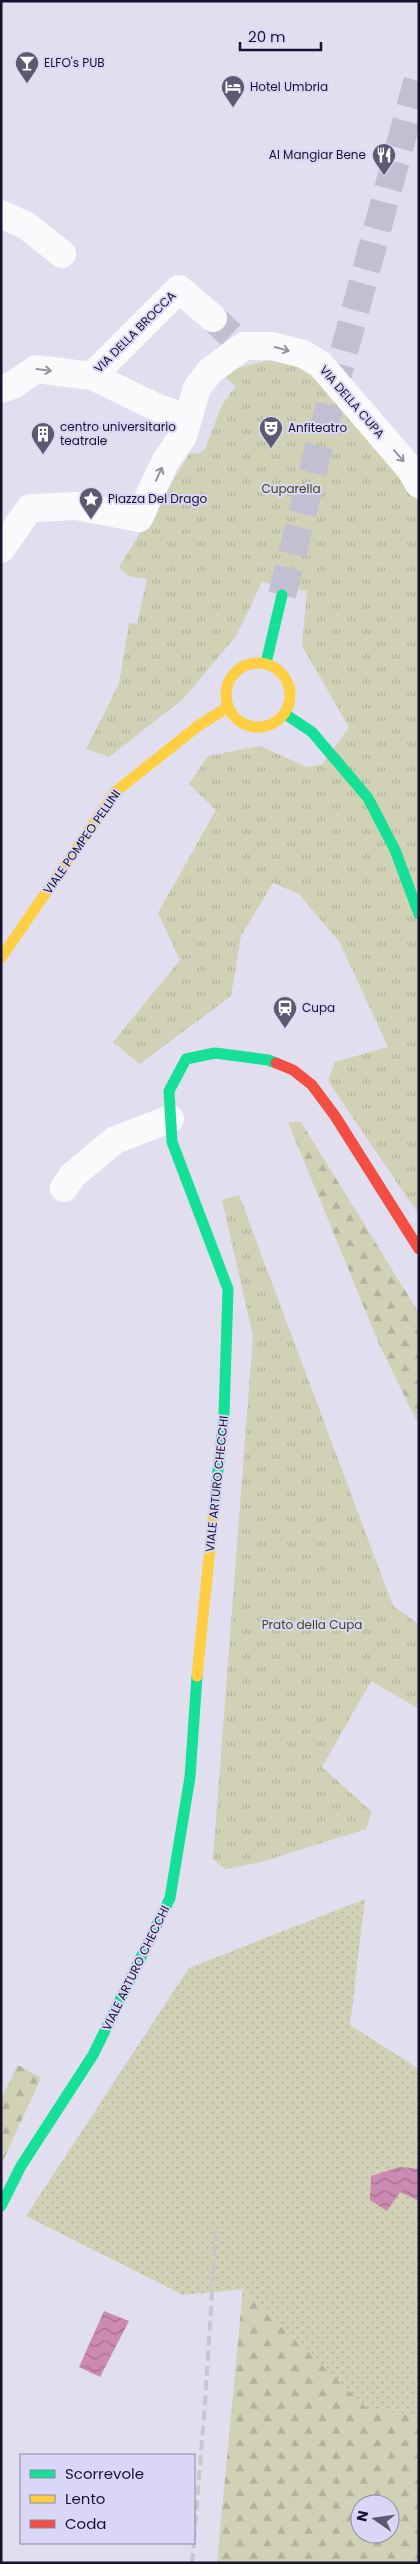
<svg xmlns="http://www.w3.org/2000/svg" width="420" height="2564" viewBox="0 0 420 2564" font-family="Poppins,sans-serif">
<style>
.grass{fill:url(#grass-dots)}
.forest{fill:url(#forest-firs);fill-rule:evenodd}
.park{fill:url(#park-tufts)}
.water{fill:url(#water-waves)}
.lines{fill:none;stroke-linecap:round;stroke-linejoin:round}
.street-tunnel{stroke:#c2bfd2;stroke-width:28;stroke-dasharray:28 14;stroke-linecap:butt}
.secondary-tunnel{stroke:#c2bfd2;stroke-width:28;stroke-dasharray:28 14;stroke-linecap:butt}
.street{stroke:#fafafd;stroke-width:28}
.fast{stroke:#16e098;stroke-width:11}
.slow{stroke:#ffcf43;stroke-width:11}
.jam{stroke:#f24e42;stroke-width:11}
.rail{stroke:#c8c7cd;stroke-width:4;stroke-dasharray:10 5;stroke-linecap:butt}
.oneway{stroke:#94929f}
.labels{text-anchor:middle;stroke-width:4;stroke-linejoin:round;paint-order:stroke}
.poi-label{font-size:12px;fill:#17122d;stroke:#dad7f6;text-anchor:start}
.street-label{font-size:12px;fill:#17122d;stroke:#dad7f6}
.park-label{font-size:12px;fill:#454617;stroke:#dad7f6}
</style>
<defs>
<pattern id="grass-dots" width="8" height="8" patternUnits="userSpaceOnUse" patternTransform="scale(1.25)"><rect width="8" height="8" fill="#d1d1b6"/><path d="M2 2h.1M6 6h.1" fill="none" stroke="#b3b29d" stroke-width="1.8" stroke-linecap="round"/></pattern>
<pattern id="forest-firs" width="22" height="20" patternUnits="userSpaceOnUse" patternTransform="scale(1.25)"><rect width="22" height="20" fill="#d1d1b6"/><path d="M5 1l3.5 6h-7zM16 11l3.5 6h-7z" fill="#b3b29d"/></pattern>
<pattern id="park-tufts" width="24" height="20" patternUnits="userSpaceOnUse" patternTransform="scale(1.25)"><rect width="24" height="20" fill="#d1d1b6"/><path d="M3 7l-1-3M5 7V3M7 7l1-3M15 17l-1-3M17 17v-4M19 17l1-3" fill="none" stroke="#b3b29d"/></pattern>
<pattern id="water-waves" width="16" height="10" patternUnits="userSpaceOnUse" patternTransform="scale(1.25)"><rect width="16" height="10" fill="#cc89b1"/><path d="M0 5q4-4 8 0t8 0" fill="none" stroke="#a56f90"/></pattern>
</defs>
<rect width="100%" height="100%" fill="#e0deef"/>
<!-- grass -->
<path class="grass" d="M 365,1899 L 350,2025 L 419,2069 L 419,2416 L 369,2410 L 243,2289 L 183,2295 L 26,2216 L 189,1968 Z"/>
<!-- forest -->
<path class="forest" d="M 288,1122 L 301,1122 L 419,1313 L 419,1426 L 380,1346 Z
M 18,2065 L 41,2078 L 1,2165 L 1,2099 Z
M 243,2289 L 369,2410 L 419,2416 L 419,2563 L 217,2563 ZM 360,2504 L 390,2504 L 390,2534 L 360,2534 Z"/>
<!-- park -->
<path class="park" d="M 266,361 C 286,361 298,364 314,377 L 405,481 L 419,503 L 419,1215 L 328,1081 L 335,1062 L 388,1047 L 340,943 L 299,894 L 273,883 L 241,936 L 231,996 L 140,1064 L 113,1042 L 180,960 L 158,913 L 216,810 L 189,784 L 208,756 L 260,746 L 307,767 L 322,765 L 349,727 L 302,646 L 307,591 L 262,582 L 236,636 L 183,699 L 109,757 L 86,749 L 119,684 L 129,623 L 137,624 L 147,579 L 128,576 L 119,567 L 190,453 L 198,454 L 205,449 L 222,405 L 236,386 L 224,377 L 238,368 Z
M 239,1195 L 393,1606 L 419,1624 L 419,1709 L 371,1681 L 322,1767 L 372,1812 L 366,1829 L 261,1862 L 225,1869 L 213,1859 L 253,1336 L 222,1200 Z"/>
<!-- water -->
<path class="water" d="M 400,2167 L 419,2169 L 419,2201 L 400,2192 L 387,2211 L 370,2200 L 371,2176 Z
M 104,2311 L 129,2321 L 100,2377 L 79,2367 Z"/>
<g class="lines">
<!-- street-tunnel -->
<path class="street-tunnel" d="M 213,318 L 231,335"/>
<!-- secondary-tunnel -->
<path class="secondary-tunnel" d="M 282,595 L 329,407 L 419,75"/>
<!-- street -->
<path class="street" d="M 1,214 L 27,226 L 62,254
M 92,376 L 179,289 L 213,318
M 1,389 L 13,385 L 36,369 L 92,376 L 158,408 L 188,419
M 35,508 L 76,506 L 139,518 L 165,462 L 183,436 L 197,388 L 210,371 L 244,346 L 272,346 L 303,354 L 320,364 L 411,470 L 419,484
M 1,549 L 30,508
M 64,1188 L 73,1175 L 115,1140 L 170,1119"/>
<!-- fast -->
<path class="fast" d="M 266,663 L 282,595
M 285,714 L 312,732 L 368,798 L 395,850 L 419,914
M 214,1508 L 224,1415 L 228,1289 L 172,1142 L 169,1091 L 186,1059 L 215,1053 L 268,1060 L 276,1063
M 1,2206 L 21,2166 L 93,2055 L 170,1898 L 190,1777 L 197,1676"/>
<!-- slow -->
<path class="slow" d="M226 695a32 32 0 1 1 64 0a32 32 0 1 1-64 0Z
M 1,958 L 115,792 L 198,726 L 228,707
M 197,1676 L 214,1508"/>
<!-- jam -->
<path class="jam" d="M 276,1063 L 293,1070 L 312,1085 L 335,1116 L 419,1249"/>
<!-- rail -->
<path class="rail" d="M 194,2540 L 205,2404 L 216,2227
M 192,2563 L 194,2543"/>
</g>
<!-- one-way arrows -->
<defs><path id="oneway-shaft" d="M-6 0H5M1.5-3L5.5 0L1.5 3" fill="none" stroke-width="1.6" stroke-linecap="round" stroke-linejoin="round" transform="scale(1.25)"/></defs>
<g class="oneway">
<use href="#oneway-shaft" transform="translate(282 349) rotate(15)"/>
<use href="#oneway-shaft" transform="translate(44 370) rotate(7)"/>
<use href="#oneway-shaft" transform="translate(399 456) rotate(49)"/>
<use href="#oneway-shaft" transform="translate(159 474) rotate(-65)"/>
</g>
<!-- icons -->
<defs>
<g id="bar-pin" transform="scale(1.25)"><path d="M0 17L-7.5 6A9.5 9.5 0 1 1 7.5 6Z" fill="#5d5971" stroke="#dad7f6"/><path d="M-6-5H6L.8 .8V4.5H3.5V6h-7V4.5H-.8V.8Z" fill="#fff"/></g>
<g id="hotel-pin" transform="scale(1.25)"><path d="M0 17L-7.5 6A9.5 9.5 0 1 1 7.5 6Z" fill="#5d5971" stroke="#dad7f6"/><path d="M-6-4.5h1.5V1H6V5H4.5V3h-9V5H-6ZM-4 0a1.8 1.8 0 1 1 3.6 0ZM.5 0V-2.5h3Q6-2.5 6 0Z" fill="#fff"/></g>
<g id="restaurant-pin" transform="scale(1.25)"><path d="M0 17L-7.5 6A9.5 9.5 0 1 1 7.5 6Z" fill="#5d5971" stroke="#dad7f6"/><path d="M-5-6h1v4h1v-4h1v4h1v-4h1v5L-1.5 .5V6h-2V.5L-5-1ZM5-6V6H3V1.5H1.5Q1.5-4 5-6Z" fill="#fff"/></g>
<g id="theatre-pin" transform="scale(1.25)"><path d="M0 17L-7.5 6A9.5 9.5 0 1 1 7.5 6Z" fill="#5d5971" stroke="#dad7f6"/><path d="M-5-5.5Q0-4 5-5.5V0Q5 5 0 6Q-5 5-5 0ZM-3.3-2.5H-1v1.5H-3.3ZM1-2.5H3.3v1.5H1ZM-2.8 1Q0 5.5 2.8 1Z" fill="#fff"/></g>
<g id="building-pin" transform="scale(1.25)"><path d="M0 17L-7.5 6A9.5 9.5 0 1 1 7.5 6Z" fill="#5d5971" stroke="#dad7f6"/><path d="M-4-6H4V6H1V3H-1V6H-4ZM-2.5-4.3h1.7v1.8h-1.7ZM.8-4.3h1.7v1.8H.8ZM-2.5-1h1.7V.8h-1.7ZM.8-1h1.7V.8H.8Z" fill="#fff"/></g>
<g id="sight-pin" transform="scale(1.25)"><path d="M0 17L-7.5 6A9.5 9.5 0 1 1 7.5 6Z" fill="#5d5971" stroke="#dad7f6"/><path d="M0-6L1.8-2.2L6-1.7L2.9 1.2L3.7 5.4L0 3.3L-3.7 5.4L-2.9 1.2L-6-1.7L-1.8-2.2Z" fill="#fff"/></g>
<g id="station-pin" transform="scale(1.25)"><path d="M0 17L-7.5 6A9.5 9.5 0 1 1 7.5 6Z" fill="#5d5971" stroke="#dad7f6"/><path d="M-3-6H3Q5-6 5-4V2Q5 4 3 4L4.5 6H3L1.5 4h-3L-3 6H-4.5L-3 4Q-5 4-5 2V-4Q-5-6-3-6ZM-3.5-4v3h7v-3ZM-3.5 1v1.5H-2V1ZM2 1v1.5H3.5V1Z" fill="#fff"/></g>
</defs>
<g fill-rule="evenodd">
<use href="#bar-pin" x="27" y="63"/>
<use href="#hotel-pin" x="233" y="87"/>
<use href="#restaurant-pin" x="384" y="155"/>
<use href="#theatre-pin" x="271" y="428"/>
<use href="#building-pin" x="43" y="434"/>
<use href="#sight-pin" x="91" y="499"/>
<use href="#station-pin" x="285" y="1008"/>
</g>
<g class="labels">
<!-- poi labels -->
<g class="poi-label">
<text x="44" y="67">ELFO's PUB</text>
<text x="250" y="91">Hotel Umbria</text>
<text x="366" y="159" text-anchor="end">Al Mangiar Bene</text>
<text x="60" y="431">centro universitario<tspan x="60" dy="14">teatrale</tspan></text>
<text x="288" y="432">Anfiteatro</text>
<text x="108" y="503">Piazza Del Drago</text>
<text x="302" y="1012">Cupa</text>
</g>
<!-- street labels -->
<g class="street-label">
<text transform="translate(135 332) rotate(-45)" y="4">VIA DELLA BROCCA</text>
<text transform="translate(352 402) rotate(49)" y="4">VIA DELLA CUPA</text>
<text transform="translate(82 842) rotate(-55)" y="4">VIALE POMPEO PELLINI</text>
<text transform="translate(217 1484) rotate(-84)" y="4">VIALE ARTURO CHECCHI</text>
<text transform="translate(136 1968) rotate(-64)" y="4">VIALE ARTURO CHECCHI</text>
</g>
<!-- park labels -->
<g class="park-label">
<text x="291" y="493">Cuparella</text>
<text x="312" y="1629">Prato della Cupa</text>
</g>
</g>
<!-- border -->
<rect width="420" height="2564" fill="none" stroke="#17122d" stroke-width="5"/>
<!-- legend -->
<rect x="20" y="2454" width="175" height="90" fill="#dad7f6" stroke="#8c88a6"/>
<rect x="30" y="2470" width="25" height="8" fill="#16e098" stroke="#8c88a6"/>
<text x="65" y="2479" font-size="15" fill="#17122d">Scorrevole</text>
<rect x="30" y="2495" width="25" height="8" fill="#ffcf43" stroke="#8c88a6"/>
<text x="65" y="2504" font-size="15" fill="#17122d">Lento</text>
<rect x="30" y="2520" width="25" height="8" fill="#f24e42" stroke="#8c88a6"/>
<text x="65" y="2529" font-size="15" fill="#17122d">Coda</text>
<!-- north arrow -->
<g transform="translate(375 2519) rotate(283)"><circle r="24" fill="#dad7f6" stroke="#8c88a6"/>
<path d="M0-4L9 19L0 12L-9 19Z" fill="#5d5971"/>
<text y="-8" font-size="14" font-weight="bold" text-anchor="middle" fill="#17122d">N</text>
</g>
<!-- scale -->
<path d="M240 42v8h81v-8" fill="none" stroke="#17122d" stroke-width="2.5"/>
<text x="248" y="42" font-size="15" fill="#17122d" stroke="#dad7f6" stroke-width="4" paint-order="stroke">20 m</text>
</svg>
